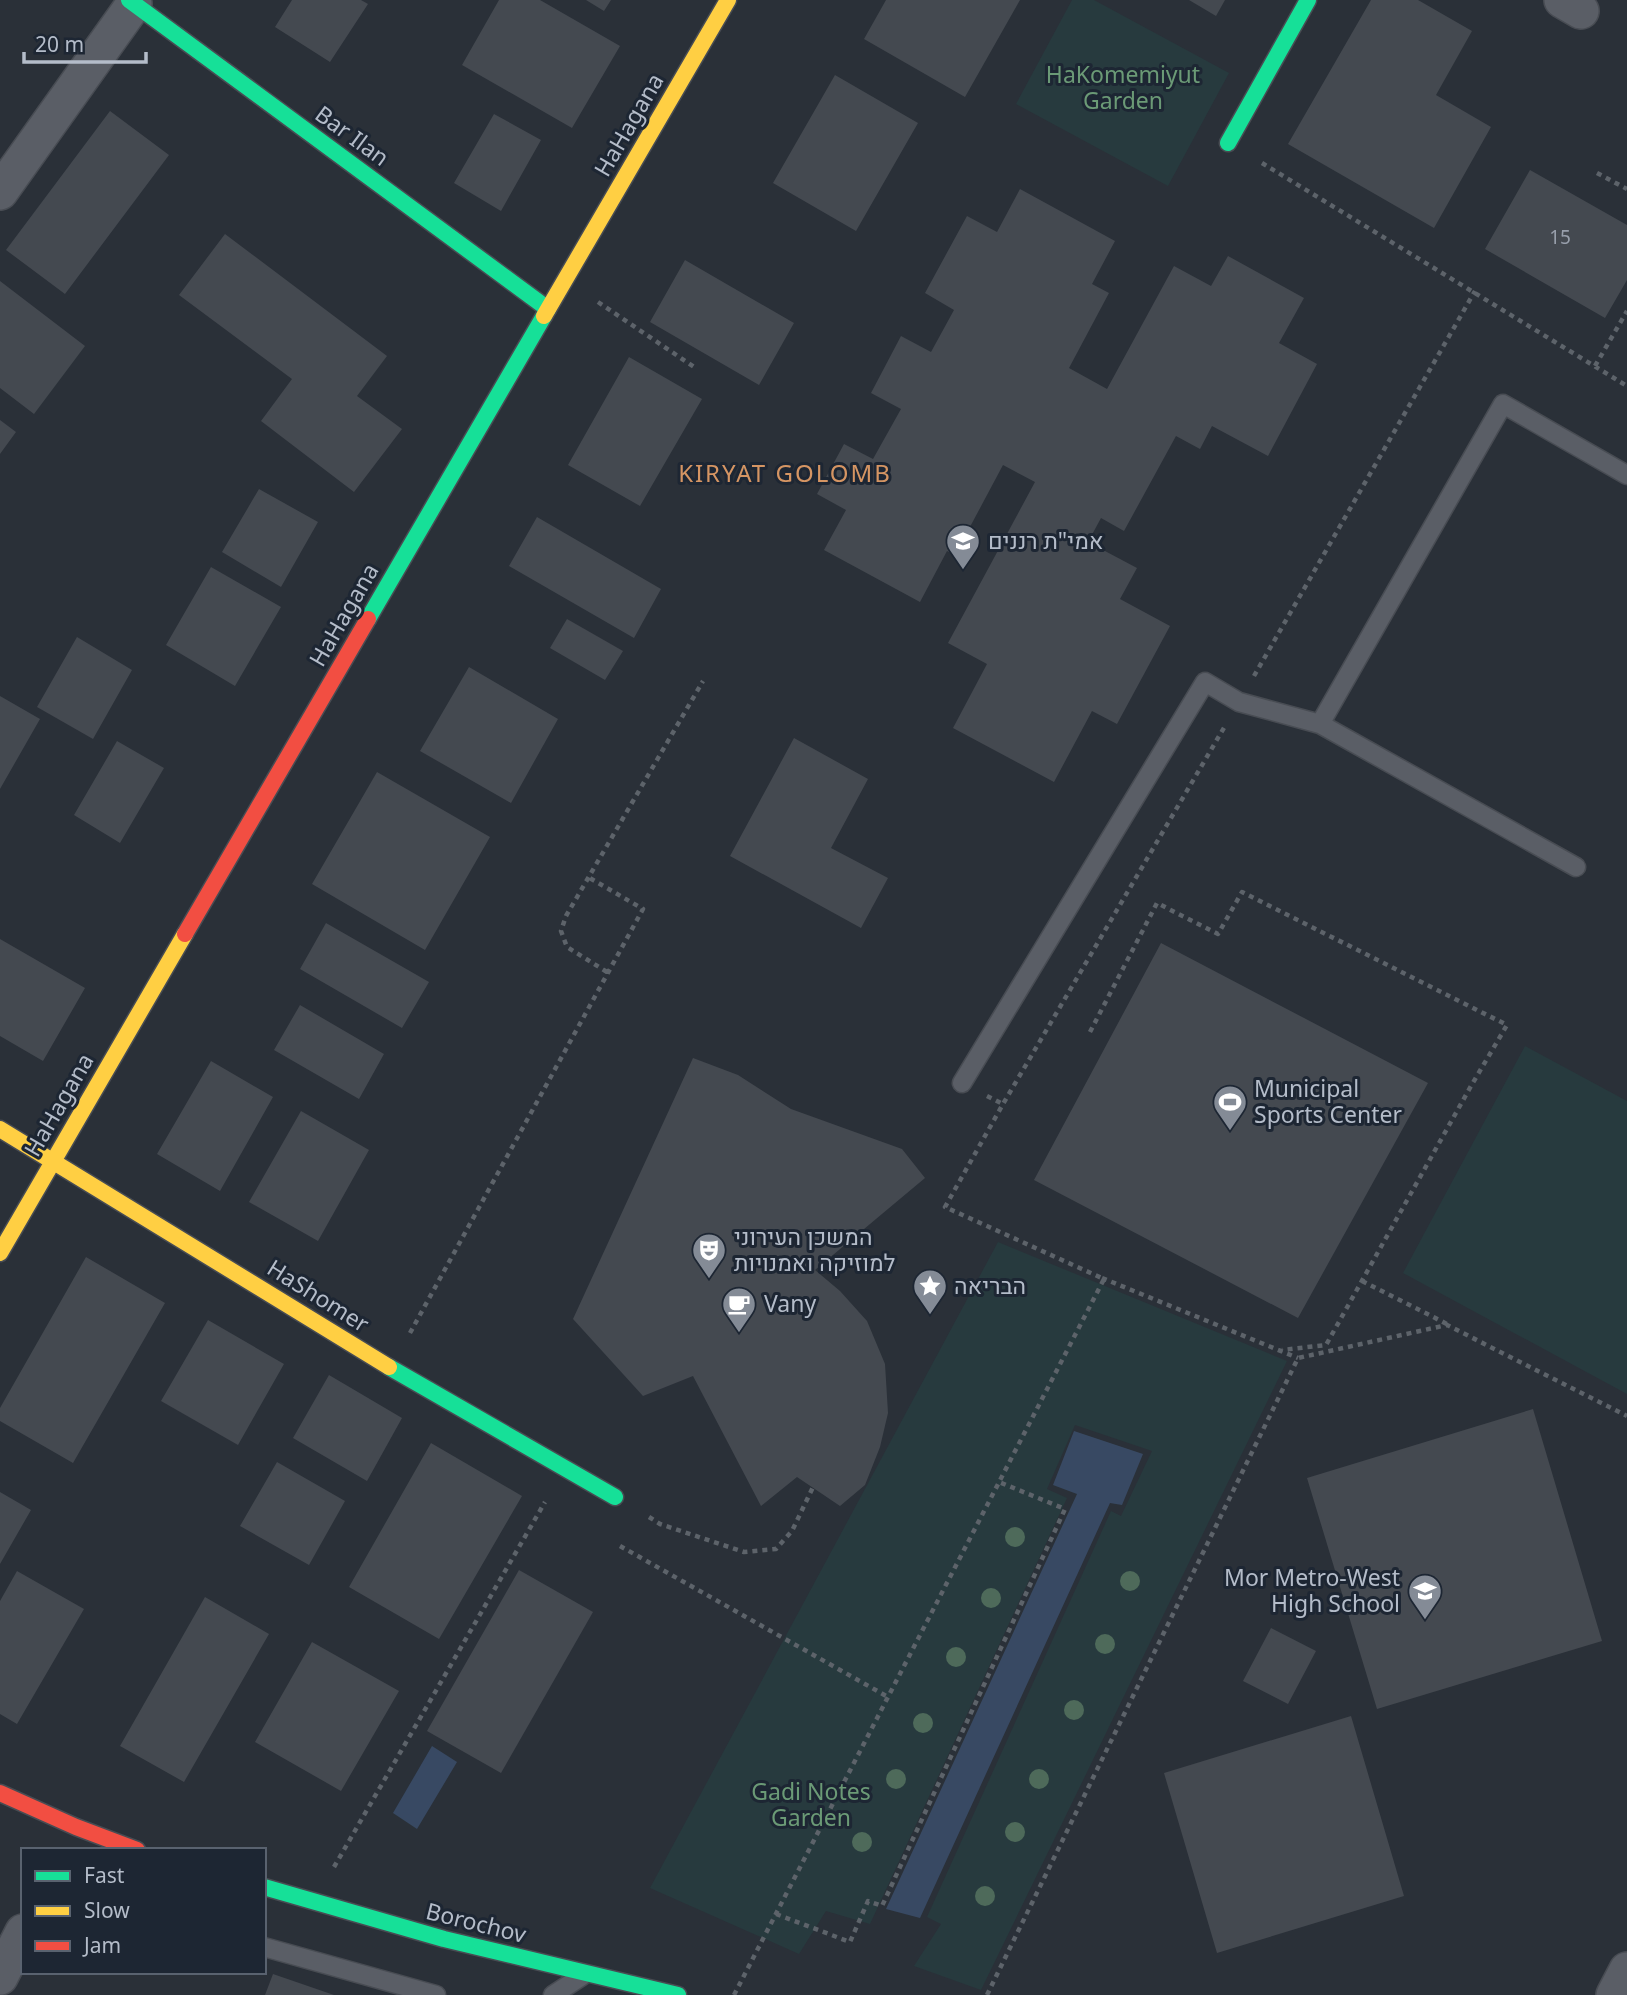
<svg xmlns="http://www.w3.org/2000/svg" width="1627" height="1995" viewBox="0 0 1627 1995" font-family="'Noto Sans',Heebo,sans-serif">
<style>
.green{fill:#273a3e}
.water{fill:#384963}
.building{fill:#444950}
.lines{fill:none;stroke-linecap:round;stroke-linejoin:round}
.lane-casing{stroke:#484c53;stroke-width:21}
.street-casing{stroke:#484c53;stroke-width:38}
.fast-casing{stroke:#484c53;stroke-width:19}
.slow-casing{stroke:#484c53;stroke-width:19}
.jam-casing{stroke:#484c53;stroke-width:19}
.path{stroke:#5d636a;stroke-width:4.5;stroke-dasharray:5 5;stroke-linecap:butt}
.lane{stroke:#5a5e66;stroke-width:18}
.street{stroke:#5a5e66;stroke-width:35}
.fast{stroke:#16e098;stroke-width:16}
.slow{stroke:#ffcf43;stroke-width:16}
.jam{stroke:#f24e42;stroke-width:16}
.tree{fill:#4e6a5a}
.labels{text-anchor:middle;stroke-width:6;stroke-linejoin:round;paint-order:stroke}
.number-label{font-size:19px;fill:#989fab}
.park-label{font-size:23px;fill:#6b9a76;stroke:#1d2633}
.street-label{font-size:23px;fill:#b4bcc9;stroke:#1d2633}
.poi-label{font-size:23px;fill:#b4bcc9;stroke:#1d2633;text-anchor:start}
.neighbourhood-label{font-size:24px;letter-spacing:2px;fill:#d59563;stroke:#1d2633}
</style>
<rect width="100%" height="100%" fill="#2a3038"/>
<!-- green -->
<path class="green" d="M 1072,0 L 1094,0 L 1229,73 L 1168,186 L 1016,104 Z
M 1525,1046 L 1627,1101 L 1627,1394 L 1403,1273 Z
M 998,1242 L 1287,1361 L 981,1990 L 914,1966 L 941,1924 L 927,1917 L 1111,1511 L 1121,1516 L 1152,1451 L 1075,1425 L 1047,1489 L 1067,1498 L 870,1924 L 826,1911 L 799,1954 L 650,1888 Z"/>
<!-- water -->
<path class="water" d="M 1074,1431 L 1143,1454 L 1122,1505 L 1110,1503 L 920,1918 L 886,1909 L 1077,1494 L 1053,1485 Z
M 432,1746 L 457,1762 L 417,1829 L 393,1813 Z"/>
<!-- building -->
<path class="building" d="M 292,0 L 361,0 L 368,4 L 330,62 L 275,27 Z
M 499,0 L 540,0 L 620,46 L 572,128 L 462,65 Z
M 586,0 L 611,0 L 604,11 Z
M 886,0 L 1020,0 L 965,97 L 864,39 Z
M 1189,0 L 1225,0 L 1216,16 Z
M 1371,0 L 1418,0 L 1472,31 L 1436,95 L 1491,127 L 1434,228 L 1288,144 Z
M 835,75 L 918,123 L 856,231 L 773,183 Z
M 110,111 L 169,155 L 65,294 L 6,250 Z
M 494,114 L 541,140 L 501,211 L 454,183 Z
M 1530,170 L 1627,225 L 1627,280 L 1605,318 L 1485,249 Z
M 1020,189 L 1115,241 L 1092,284 L 1109,293 L 1069,368 L 1107,389 L 1174,266 L 1211,286 L 1228,256 L 1304,298 L 1279,343 L 1317,364 L 1268,456 L 1212,426 L 1200,449 L 1176,436 L 1124,531 L 1101,518 L 1088,542 L 1137,568 L 1120,599 L 1170,626 L 1117,724 L 1092,711 L 1054,782 L 953,728 L 987,664 L 948,643 L 1035,482 L 1003,465 L 955,555 L 947,551 L 920,602 L 824,550 L 846,510 L 817,494 L 844,444 L 873,459 L 901,409 L 871,393 L 901,336 L 931,352 L 954,310 L 925,293 L 967,216 L 997,232 Z
M 225,234 L 387,356 L 357,396 L 402,429 L 354,492 L 261,421 L 292,379 L 179,295 Z
M 685,260 L 794,323 L 759,385 L 650,322 Z
M 0,281 L 85,346 L 34,414 L 0,388 Z
M 629,357 L 702,399 L 640,506 L 568,465 Z
M 0,420 L 16,432 L 0,454 Z
M 259,489 L 318,522 L 281,587 L 222,552 Z
M 537,517 L 661,589 L 634,638 L 509,566 Z
M 211,567 L 281,607 L 235,686 L 166,645 Z
M 567,619 L 623,651 L 605,680 L 550,648 Z
M 77,637 L 132,670 L 93,739 L 37,707 Z
M 469,667 L 558,719 L 511,803 L 420,751 Z
M 0,696 L 40,719 L 0,789 Z
M 794,738 L 868,779 L 831,848 L 888,878 L 861,928 L 730,856 Z
M 117,741 L 164,768 L 120,843 L 74,815 Z
M 377,772 L 490,837 L 425,950 L 312,884 Z
M 326,923 L 429,982 L 402,1028 L 300,969 Z
M 0,939 L 85,988 L 43,1061 L 0,1036 Z
M 1161,943 L 1428,1083 L 1298,1318 L 1034,1180 Z
M 300,1005 L 384,1054 L 359,1099 L 274,1050 Z
M 693,1058 L 738,1075 L 791,1109 L 902,1149 L 925,1178 L 815,1270 L 840,1291 L 867,1321 L 885,1364 L 888,1413 L 880,1447 L 865,1485 L 840,1506 L 797,1477 L 761,1506 L 693,1376 L 643,1396 L 573,1319 Z
M 211,1061 L 273,1097 L 220,1191 L 157,1154 Z
M 301,1111 L 369,1150 L 318,1241 L 249,1202 Z
M 86,1257 L 165,1303 L 73,1463 L 0,1421 L 0,1408 Z
M 208,1320 L 284,1364 L 238,1445 L 161,1401 Z
M 329,1375 L 402,1418 L 367,1481 L 293,1438 Z
M 1533,1409 L 1602,1641 L 1377,1709 L 1307,1478 Z
M 431,1443 L 522,1496 L 439,1639 L 349,1587 Z
M 277,1462 L 345,1501 L 309,1565 L 240,1526 Z
M 0,1492 L 31,1510 L 0,1564 Z
M 519,1570 L 593,1612 L 501,1773 L 427,1731 Z
M 17,1571 L 84,1609 L 17,1724 L 0,1714 L 0,1601 Z
M 205,1597 L 269,1634 L 184,1782 L 120,1746 Z
M 1271,1628 L 1316,1651 L 1288,1704 L 1243,1681 Z
M 312,1642 L 399,1691 L 341,1791 L 255,1742 Z
M 1351,1716 L 1404,1896 L 1217,1953 L 1164,1773 Z
M 273,1974 L 334,1995 L 265,1995 Z"/>
<g class="lines">
<!-- lane casing -->
<g class="lane-casing">
<path id="lane" d="M 1320,724 L 1503,404 L 1627,475
M 962,1083 L 1205,682 L 1239,702 L 1320,724 L 1576,867
M 264,1947 L 436,1995
M 553,1995 L 582,1976"/>
</g>
<!-- street casing -->
<g class="street-casing">
<path id="street" d="M 1562,0 L 1581,11
M 0,192 L 134,4
M 0,1977 L 23,1932
M 1614,1995 L 1627,1970"/>
</g>
<!-- fast casing -->
<g class="fast-casing">
<path id="fast" d="M 129,0 L 548,309
M 1228,143 L 1308,0
M 368,619 L 544,316
M 389,1367 L 615,1497
M 264,1887 L 444,1939 L 678,1995"/>
</g>
<!-- slow casing -->
<g class="slow-casing">
<path id="slow" d="M 544,316 L 728,0
M 0,1129 L 389,1367
M 0,1253 L 185,934"/>
</g>
<!-- jam casing -->
<g class="jam-casing">
<path id="jam" d="M 185,934 L 368,619
M 0,1793 L 76,1827 L 137,1850"/>
</g>
<!-- path -->
<path class="path" d="M 1262,163 L 1627,386
M 1597,173 L 1627,189
M 598,302 L 697,369
M 1595,366 L 1627,311
M 1254,676 L 1475,291
M 607,972 L 567,947 L 561,931 L 566,916 L 703,681
M 1090,1032 L 1157,903 L 1218,934 L 1242,892 L 1507,1025 L 1471,1086 L 1326,1345 L 1282,1350
M 987,1096 L 1003,1104
M 1102,1278 L 1298,1358
M 1362,1281 L 1447,1324
M 410,1333 L 643,909 L 588,877
M 649,1517 L 660,1524 L 744,1552 L 776,1549 L 792,1531 L 813,1487
M 620,1546 L 888,1697
M 334,1867 L 545,1502
M 776,1914 L 850,1942 L 868,1901 L 882,1906 L 1065,1509 L 999,1482
M 734,1995 L 1104,1279 L 945,1207 L 1003,1104 L 1225,726
M 987,1995 L 1298,1358 L 1447,1325 L 1627,1416"/>
<!-- lane -->
<use href="#lane" class="lane"/>
<!-- street -->
<use href="#street" class="street"/>
<!-- fast -->
<use href="#fast" class="fast"/>
<!-- slow -->
<use href="#slow" class="slow"/>
<!-- jam -->
<use href="#jam" class="jam"/>
</g>
<!-- trees -->
<g class="tree">
<circle cx="1015" cy="1537" r="10"/>
<circle cx="1130" cy="1581" r="10"/>
<circle cx="991" cy="1598" r="10"/>
<circle cx="1105" cy="1644" r="10"/>
<circle cx="956" cy="1657" r="10"/>
<circle cx="1074" cy="1710" r="10"/>
<circle cx="923" cy="1723" r="10"/>
<circle cx="896" cy="1779" r="10"/>
<circle cx="1039" cy="1779" r="10"/>
<circle cx="1015" cy="1832" r="10"/>
<circle cx="862" cy="1842" r="10"/>
<circle cx="985" cy="1896" r="10"/>
</g>
<!-- icons -->
<defs>
<g id="school-pin" transform="scale(1.75)"><path d="M0 17L-7.5 6A9.5 9.5 0 1 1 7.5 6Z" fill="#848b96" stroke="#1d2633"/><path d="M0-5L7-2L0 1L-7-2ZM-4 1L0 2.5L4 1V4Q0 6-4 4Z" fill="#fff"/></g>
<g id="stadium-pin" transform="scale(1.75)"><path d="M0 17L-7.5 6A9.5 9.5 0 1 1 7.5 6Z" fill="#848b96" stroke="#1d2633"/><path d="M0-5a6.5 5 0 1 0 0 10a6.5 5 0 1 0 0-10ZM-3.5-1.8h7v3.6h-7Z" fill="#fff"/></g>
<g id="theatre-pin" transform="scale(1.75)"><path d="M0 17L-7.5 6A9.5 9.5 0 1 1 7.5 6Z" fill="#848b96" stroke="#1d2633"/><path d="M-5-5.5Q0-4 5-5.5V0Q5 5 0 6Q-5 5-5 0ZM-3.3-2.5H-1v1.5H-3.3ZM1-2.5H3.3v1.5H1ZM-2.8 1Q0 5.5 2.8 1Z" fill="#fff"/></g>
<g id="sight-pin" transform="scale(1.75)"><path d="M0 17L-7.5 6A9.5 9.5 0 1 1 7.5 6Z" fill="#848b96" stroke="#1d2633"/><path d="M0-6L1.8-2.2L6-1.7L2.9 1.2L3.7 5.4L0 3.3L-3.7 5.4L-2.9 1.2L-6-1.7L-1.8-2.2Z" fill="#fff"/></g>
<g id="cafe-pin" transform="scale(1.75)"><path d="M0 17L-7.5 6A9.5 9.5 0 1 1 7.5 6Z" fill="#848b96" stroke="#1d2633"/><path d="M-5.5-4.5H6V0H3Q3 3.5 0 3.5H-2.5Q-5.5 3.5-5.5 0ZM3-3.2v2h1.7v-2ZM-6 4.5H4V6H-6Z" fill="#fff"/></g>
</defs>
<g fill-rule="evenodd">
<use href="#school-pin" x="963" y="541"/>
<use href="#stadium-pin" x="1230" y="1102"/>
<use href="#theatre-pin" x="709" y="1250"/>
<use href="#sight-pin" x="930" y="1286"/>
<use href="#cafe-pin" x="739" y="1304"/>
<use href="#school-pin" x="1425" y="1591"/>
</g>
<g class="labels">
<!-- number labels -->
<g class="number-label">
<text x="1560" y="244">15</text>
</g>
<!-- park labels -->
<g class="park-label">
<text x="1123" y="83">HaKomemiyut<tspan x="1123" dy="26">Garden</tspan></text>
<text x="811" y="1800">Gadi Notes<tspan x="811" dy="26">Garden</tspan></text>
</g>
<!-- street labels -->
<g class="street-label">
<text transform="translate(629 125) rotate(-60)" y="8">HaHagana</text>
<text transform="translate(352 136) rotate(36)" y="8">Bar Ilan</text>
<text transform="translate(344 615) rotate(-60)" y="8">HaHagana</text>
<text transform="translate(59 1105) rotate(-60)" y="8">HaHagana</text>
<text transform="translate(318 1296) rotate(32)" y="8">HaShomer</text>
<text transform="translate(476 1923) rotate(14)" y="8">Borochov</text>
</g>
<!-- poi labels -->
<g class="poi-label">
<text x="988" y="549">אמי"ת רננים</text>
<text x="1254" y="1097">Municipal<tspan x="1254" dy="26">Sports Center</tspan></text>
<text x="734" y="1245">המשכן העירוני<tspan x="734" dy="26">למוזיקה ואמנויות</tspan></text>
<text x="954" y="1294">הבריאה</text>
<text x="764" y="1312">Vany</text>
<text x="1400" y="1586" text-anchor="end">Mor Metro-West<tspan x="1400" dy="26">High School</tspan></text>
</g>
<!-- neighbourhood labels -->
<g class="neighbourhood-label">
<text x="785" y="482">KIRYAT GOLOMB</text>
</g>
</g>
<!-- legend -->
<rect x="21" y="1848" width="245" height="126" fill="#1d2633" stroke="#59626f" stroke-width="2"/>
<rect x="35" y="1871" width="35" height="10" fill="#16e098" stroke="#59626f" stroke-width="2"/>
<text x="84" y="1883" font-size="21" fill="#b4bcc9">Fast</text>
<rect x="35" y="1906" width="35" height="10" fill="#ffcf43" stroke="#59626f" stroke-width="2"/>
<text x="84" y="1918" font-size="21" fill="#b4bcc9">Slow</text>
<rect x="35" y="1941" width="35" height="10" fill="#f24e42" stroke="#59626f" stroke-width="2"/>
<text x="84" y="1953" font-size="21" fill="#b4bcc9">Jam</text>
<!-- scale -->
<path d="M24 52v10h122v-10" fill="none" stroke="#b4bcc9" stroke-width="3.5"/>
<text x="35" y="52" font-size="21" fill="#b4bcc9" stroke="#1d2633" stroke-width="5" paint-order="stroke">20 m</text>
</svg>
